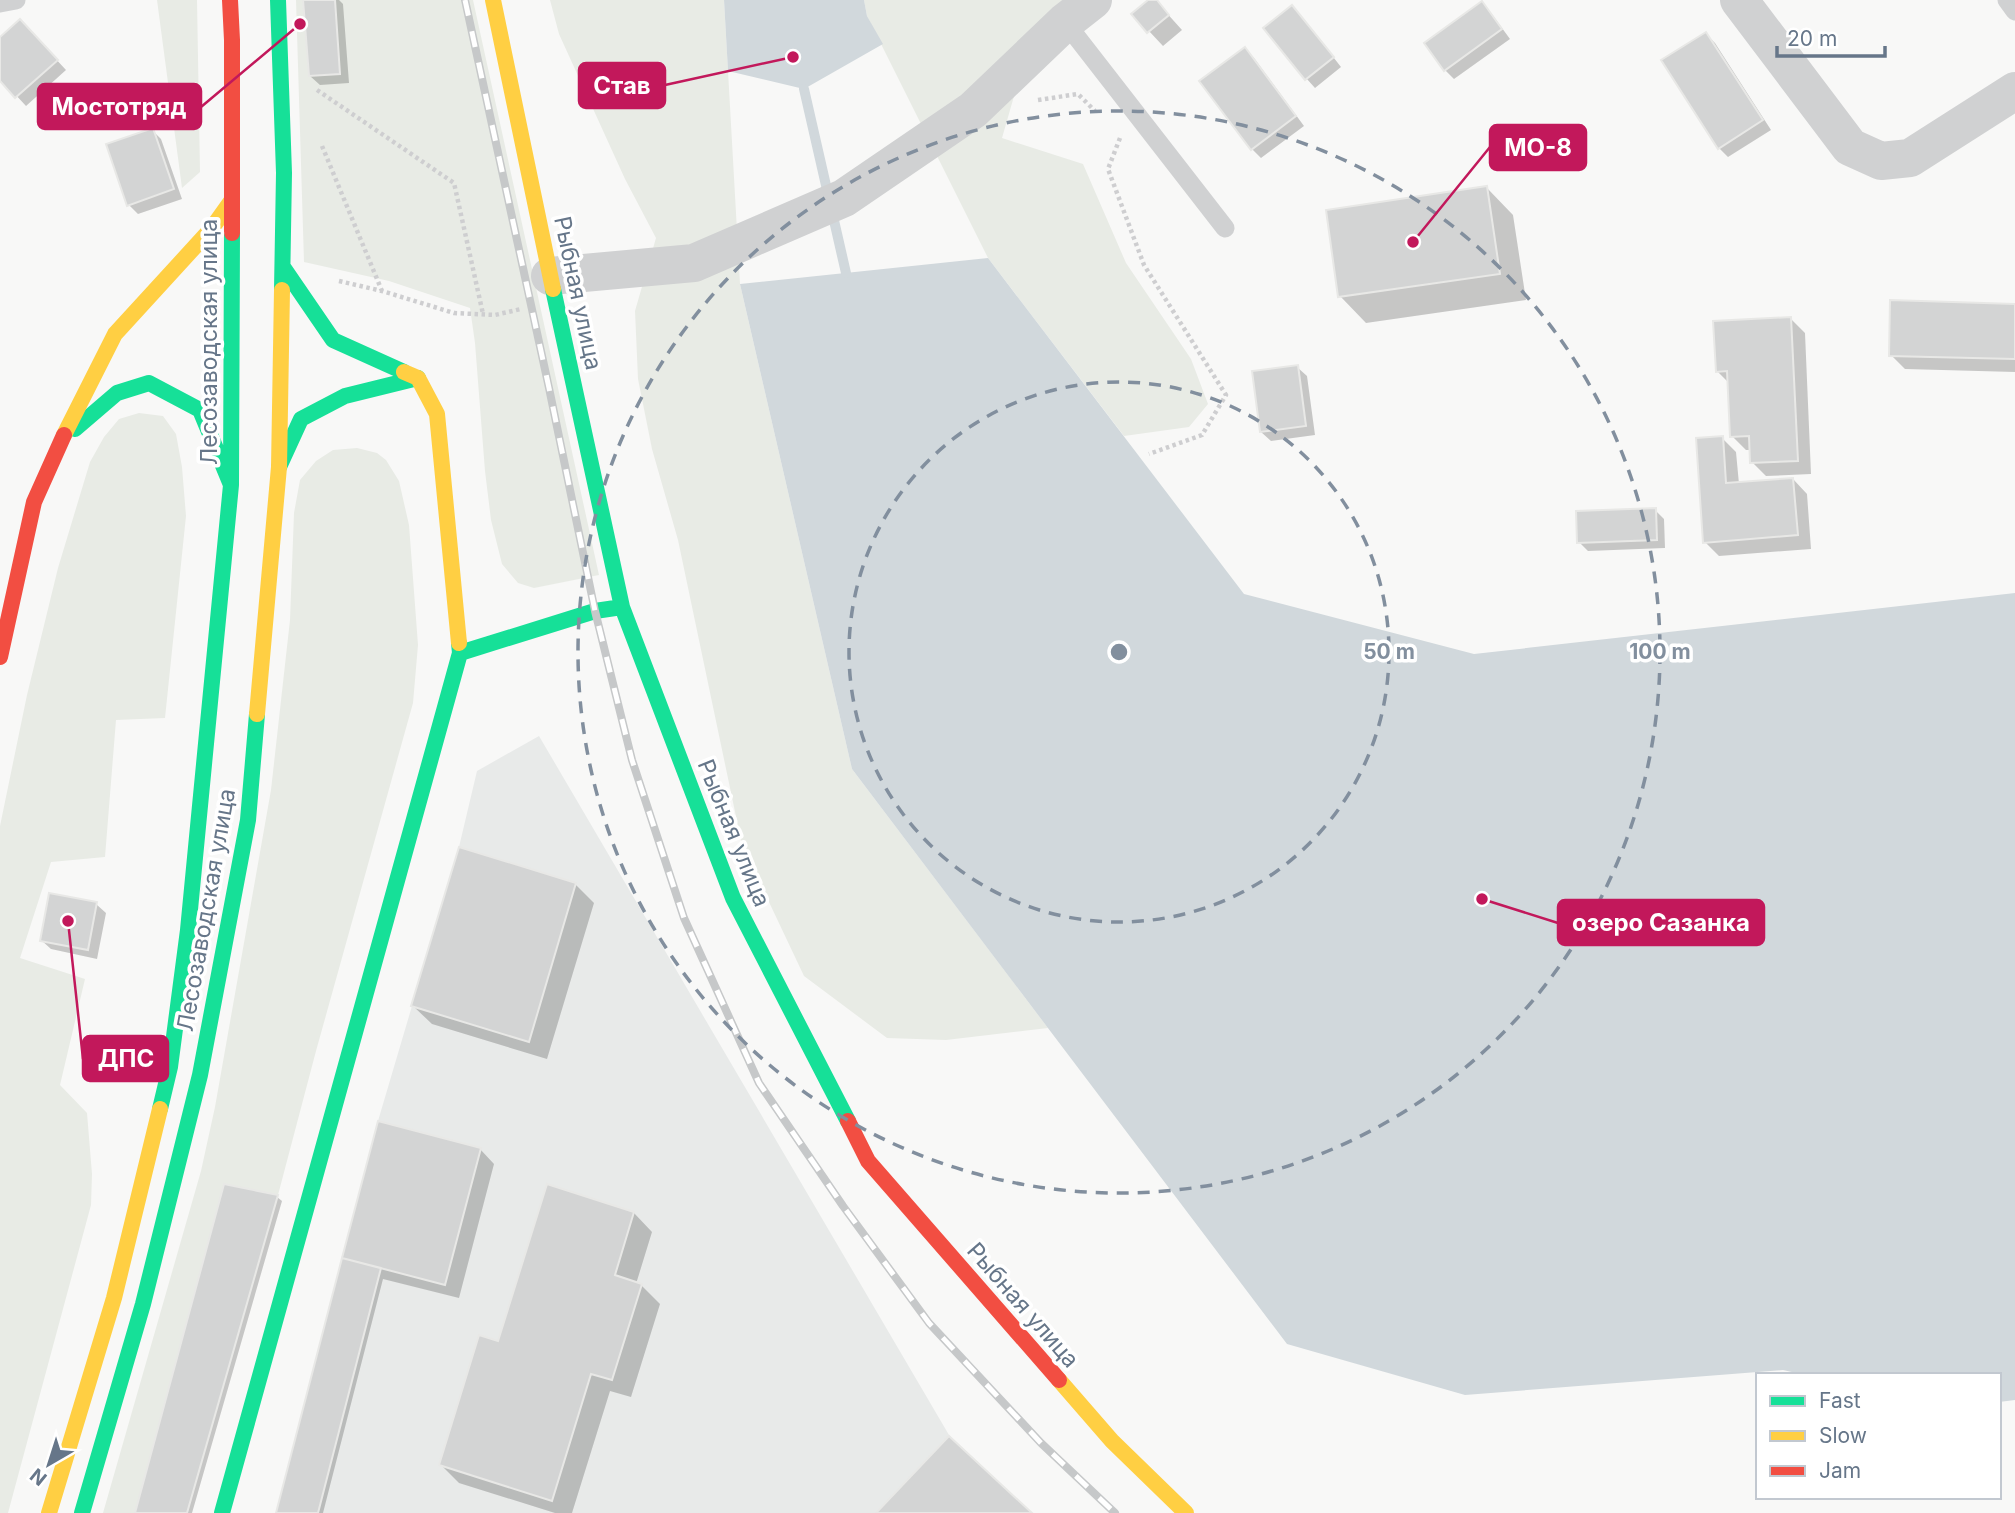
<svg xmlns="http://www.w3.org/2000/svg" width="2015" height="1513" viewBox="0 0 2015 1513" font-family="Inter,sans-serif">
<style>
.built{fill:#e8eae9}
.green{fill:#e8ebe5}
.water{fill:#d1d8dc}
.shadow{fill:#0003}
.lines{fill:none;stroke-linecap:round;stroke-linejoin:round}
.stream{stroke:#d1d8dc;stroke-width:10}
.building{fill:#d3d4d4;stroke:#e8e8e6;stroke-width:2}
.path{stroke:#ceced0;stroke-width:4.5;stroke-dasharray:3.5 3.5;stroke-linecap:butt}
.lane{stroke:#d0d1d2;stroke-width:19}
.street{stroke:#d0d1d2;stroke-width:38}
.fast{stroke:#16e098;stroke-width:16}
.slow{stroke:#ffcf43;stroke-width:16}
.jam{stroke:#f24e42;stroke-width:16}
.rail-casing{stroke:#c6c8c9;stroke-width:8}
.rail{stroke:#fff;stroke-width:5;stroke-dasharray:16;stroke-linecap:butt}
.ring{fill:none;stroke:#828f9e;stroke-width:3.5;stroke-dasharray:12 9}
.labels{text-anchor:middle;stroke-width:7;stroke-linejoin:round;paint-order:stroke}
.street-label{font-size:23px;fill:#667689;stroke:#fff}
.centre{fill:#828f9e;stroke:#fff;stroke-width:3.5}
.ring-label{font-size:21px;text-anchor:middle;font-weight:bold;fill:#828f9e;stroke:#fff;stroke-width:7;stroke-linejoin:round;paint-order:stroke}
.leader{fill:none;stroke:#c2185b;stroke-width:2.5}
.callout-dot{fill:#c2185b;stroke:#fff;stroke-width:2.5}
.callout{fill:#c2185b;stroke:#c2185b;stroke-width:2.5}
.callout-label{font-size:24px;text-anchor:middle;font-weight:bold;fill:#fff}
</style>
<rect width="100%" height="100%" fill="#f8f8f7"/>
<!-- built -->
<path class="built" d="M 539,736 L 949,1435 L 1032,1513 L 276,1513 L 378,1121 L 459,847 L 477,771 Z"/>
<!-- green -->
<path class="green" d="M 157,0 L 197,0 L 200,172 L 182,188 Z
M 296,0 L 473,0 L 599,575 L 534,588 L 518,583 L 502,564 L 491,520 L 485,471 L 475,343 L 470,308 L 389,281 L 304,262 Z
M 550,0 L 724,0 L 740,284 L 852,769 L 1048,1028 L 946,1040 L 887,1038 L 804,976 L 742,845 L 678,540 L 652,449 L 638,379 L 635,311 L 656,238 L 625,179 L 559,34 Z
M 864,0 L 1073,0 L 1029,44 L 1002,138 L 1083,164 L 1126,263 L 1191,359 L 1208,404 L 1189,427 L 1124,436 L 988,258 L 867,16 Z
M 139,413 L 163,416 L 176,434 L 182,467 L 186,516 L 165,718 L 116,720 L 105,857 L 51,862 L 20,958 L 85,979 L 60,1085 L 87,1113 L 92,1174 L 91,1205 L 8,1513 L 0,1513 L 0,826 L 27,695 L 58,568 L 90,462 L 104,437 L 119,419 Z
M 357,448 L 377,453 L 386,460 L 399,481 L 409,525 L 418,645 L 413,703 L 316,1051 L 278,1195 L 224,1184 L 135,1513 L 103,1513 L 201,1171 L 215,1107 L 271,790 L 290,620 L 294,513 L 300,480 L 316,461 L 333,450 Z"/>
<!-- water -->
<path class="water" d="M 724,0 L 864,0 L 867,16 L 883,44 L 804,89 L 728,71 Z
M 988,258 L 1244,594 L 1474,654 L 2015,593 L 2015,1400 L 1999,1402 L 1999,1375 L 1805,1375 L 1783,1370 L 1465,1395 L 1287,1344 L 852,769 L 740,284 Z"/>
<!-- shadow -->
<path class="shadow" d="M 305,0 L 339,0 L 343,4 L 349,83 L 320,85 L 310,76 Z
M 1151,0 L 1155,0 L 1182,30 L 1163,46 L 1133,14 Z
M 1481,4 L 1491,13 L 1510,39 L 1454,79 L 1445,70 Z
M 1301,16 L 1341,67 L 1315,88 L 1306,78 Z
M 29,30 L 66,70 L 26,106 L 0,78 L 0,39 Z
M 1706,34 L 1715,43 L 1771,130 L 1728,157 L 1719,148 Z
M 1245,49 L 1254,58 L 1304,126 L 1261,158 L 1252,149 Z
M 152,130 L 161,139 L 182,199 L 138,214 L 129,205 Z
M 1487,188 L 1513,215 L 1526,300 L 1366,323 L 1340,296 Z
M 2015,306 L 2015,372 L 1905,369 L 1891,355 Z
M 1791,319 L 1805,333 L 1811,474 L 1766,476 L 1752,462 L 1751,450 L 1746,450 L 1732,436 L 1729,383 L 1717,371 Z
M 1297,367 L 1307,376 L 1315,435 L 1271,441 L 1261,432 Z
M 1722,438 L 1736,452 L 1739,484 L 1793,479 L 1807,494 L 1811,549 L 1719,556 L 1705,542 Z
M 1655,510 L 1664,519 L 1665,548 L 1588,551 L 1579,542 Z
M 575,884 L 594,903 L 547,1059 L 432,1024 L 413,1006 Z
M 96,904 L 106,913 L 97,959 L 51,949 L 41,940 Z
M 379,1123 L 480,1149 L 494,1164 L 459,1298 L 383,1279 L 323,1513 L 278,1513 Z
M 277,1197 L 282,1201 L 192,1513 L 137,1513 Z
M 634,1213 L 652,1232 L 636,1284 L 641,1285 L 660,1304 L 631,1397 L 610,1391 L 572,1513 L 555,1513 L 459,1483 L 441,1465 Z"/>
<g class="lines">
<!-- stream -->
<path class="stream" d="M 804,89 L 846,273"/>
</g>
<!-- building -->
<path class="building" d="M 303,0 L 335,0 L 340,74 L 309,76 Z
M 1148,0 L 1157,0 L 1169,15 L 1147,33 L 1131,14 Z
M 1482,1 L 1502,29 L 1444,71 L 1424,43 Z
M 1292,5 L 1334,57 L 1305,80 L 1263,28 Z
M 20,19 L 58,60 L 15,98 L 0,81 L 0,37 Z
M 1706,32 L 1763,120 L 1718,149 L 1661,60 Z
M 1245,47 L 1296,116 L 1251,150 L 1199,81 Z
M 153,128 L 174,189 L 127,206 L 106,144 Z
M 1487,186 L 1500,274 L 1338,297 L 1326,210 Z
M 1890,300 L 2015,304 L 2015,359 L 1889,356 Z
M 1791,317 L 1798,461 L 1750,463 L 1749,436 L 1730,437 L 1727,371 L 1716,372 L 1713,321 Z
M 1298,365 L 1306,426 L 1260,432 L 1252,371 Z
M 1723,436 L 1726,483 L 1793,478 L 1798,535 L 1703,543 L 1696,438 Z
M 1656,508 L 1657,540 L 1577,543 L 1576,511 Z
M 459,847 L 576,883 L 529,1042 L 411,1006 Z
M 49,893 L 97,902 L 88,950 L 40,941 Z
M 378,1121 L 481,1148 L 445,1285 L 342,1258 Z
M 224,1184 L 278,1195 L 187,1513 L 135,1513 Z
M 547,1184 L 634,1212 L 615,1275 L 642,1284 L 612,1380 L 591,1374 L 552,1501 L 439,1465 L 479,1335 L 498,1341 Z
M 342,1258 L 381,1268 L 318,1513 L 276,1513 Z
M 949,1436 L 1032,1513 L 876,1513 Z"/>
<g class="lines">
<!-- path -->
<path class="path" d="M 317,90 L 454,183 L 483,314
M 1038,100 L 1078,94 L 1095,111
M 1120,138 L 1108,169 L 1144,265 L 1226,395 L 1202,435 L 1149,454
M 322,146 L 382,291
M 339,281 L 382,291 L 454,313 L 495,315 L 521,309"/>
<!-- lane -->
<path class="lane" d="M 2007,0 L 2015,11
M 0,3 L 16,0
M 1065,22 L 1225,228"/>
<!-- street -->
<path class="street" d="M 1739,0 L 1850,147 L 1881,161 L 1910,158 L 2015,91
M 550,276 L 694,263 L 844,198 L 973,110 L 1065,22 L 1093,0"/>
<!-- fast -->
<path class="fast" d="M 278,0 L 284,173 L 282,290
M 283,267 L 333,340 L 404,372
M 553,289 L 622,607 L 733,898 L 848,1121
M 75,429 L 117,393 L 149,383 L 200,410 L 231,485
M 279,467 L 301,419 L 345,396 L 418,378
M 460,653 L 595,611 L 622,607
M 160,1109 L 170,1067 L 188,930 L 231,485 L 232,233
M 82,1513 L 143,1304 L 200,1075 L 248,820 L 257,714
M 222,1513 L 460,653 L 459,643"/>
<!-- slow -->
<path class="slow" d="M 493,0 L 553,289
M 404,372 L 418,378 L 437,414 L 459,643
M 64,435 L 115,334 L 212,228 L 232,200
M 257,714 L 279,467 L 282,290
M 1059,1380 L 1112,1441 L 1186,1513
M 49,1513 L 114,1298 L 160,1109"/>
<!-- jam -->
<path class="jam" d="M 230,0 L 232,40 L 232,233
M 0,657 L 34,502 L 64,435
M 848,1121 L 868,1161 L 1059,1380"/>
<!-- rail casing -->
<g class="rail-casing">
<path id="rail" d="M 465,0 L 549,388 L 595,611 L 632,760 L 684,918 L 759,1083 L 843,1206 L 929,1323 L 1041,1443 L 1115,1513"/>
</g>
<!-- rail -->
<use href="#rail" class="rail"/>
</g>
<!-- distance rings -->
<g class="ring">
<circle cx="1119" cy="652" r="270"/>
<circle cx="1119" cy="652" r="541"/>
</g>
<g class="labels">
<!-- street labels -->
<g class="street-label">
<text transform="translate(578 293) rotate(78)" y="8">Рыбная улица</text>
<text transform="translate(209 342) rotate(-90)" y="8">Лесозаводская улица</text>
<text transform="translate(734 833) rotate(68)" y="8">Рыбная улица</text>
<text transform="translate(206 910) rotate(-80)" y="8">Лесозаводская улица</text>
<text transform="translate(1023 1305) rotate(49)" y="8">Рыбная улица</text>
</g>
</g>
<circle cx="1119" cy="652" r="10" class="centre"/>
<g class="ring-label">
<text x="1389" y="659">50 m</text>
<text x="1660" y="659">100 m</text>
</g>
<!-- callouts -->
<path class="leader" d="M793 57L665 85M300 24L201 107M1413 242L1490 147M1482 899L1558 923M68 921L83 1059"/>
<g class="callout-dot">
<circle cx="793" cy="57" r="7"/>
<circle cx="300" cy="24" r="7"/>
<circle cx="1413" cy="242" r="7"/>
<circle cx="1482" cy="899" r="7"/>
<circle cx="68" cy="921" r="7"/>
</g>
<g class="callout">
<rect x="579" y="63" width="86" height="45" rx="7"/>
<rect x="38" y="84" width="163" height="45" rx="7"/>
<rect x="1490" y="125" width="96" height="45" rx="7"/>
<rect x="1558" y="900" width="206" height="45" rx="7"/>
<rect x="83" y="1036" width="85" height="45" rx="7"/>
</g>
<g class="callout-label">
<text x="622" y="94">Став</text>
<text x="119" y="115">Мостотряд</text>
<text x="1538" y="156">MO-8</text>
<text x="1661" y="931">озеро Сазанка</text>
<text x="126" y="1067">ДПС</text>
</g>
<!-- legend -->
<rect x="1756" y="1373" width="245" height="126" fill="#ffffff" stroke="#c2c8d0" stroke-width="2"/>
<rect x="1770" y="1396" width="35" height="10" fill="#16e098" stroke="#c2c8d0" stroke-width="2"/>
<text x="1819" y="1408" font-size="21" fill="#667689">Fast</text>
<rect x="1770" y="1431" width="35" height="10" fill="#ffcf43" stroke="#c2c8d0" stroke-width="2"/>
<text x="1819" y="1443" font-size="21" fill="#667689">Slow</text>
<rect x="1770" y="1466" width="35" height="10" fill="#f24e42" stroke="#c2c8d0" stroke-width="2"/>
<text x="1819" y="1478" font-size="21" fill="#667689">Jam</text>
<!-- north arrow -->
<g transform="translate(49 1464) rotate(219)" stroke="#ffffff" stroke-width="5" paint-order="stroke">
<path d="M0-5L12 26L0 18L-12 26Z" fill="#667689"/>
<text y="-10" font-size="19" font-weight="bold" text-anchor="middle" fill="#667689">N</text>
</g>
<!-- scale -->
<path d="M1777 46v10h108v-10" fill="none" stroke="#667689" stroke-width="3.5"/>
<text x="1787" y="46" font-size="21" fill="#667689" stroke="#ffffff" stroke-width="5" paint-order="stroke">20 m</text>
</svg>
